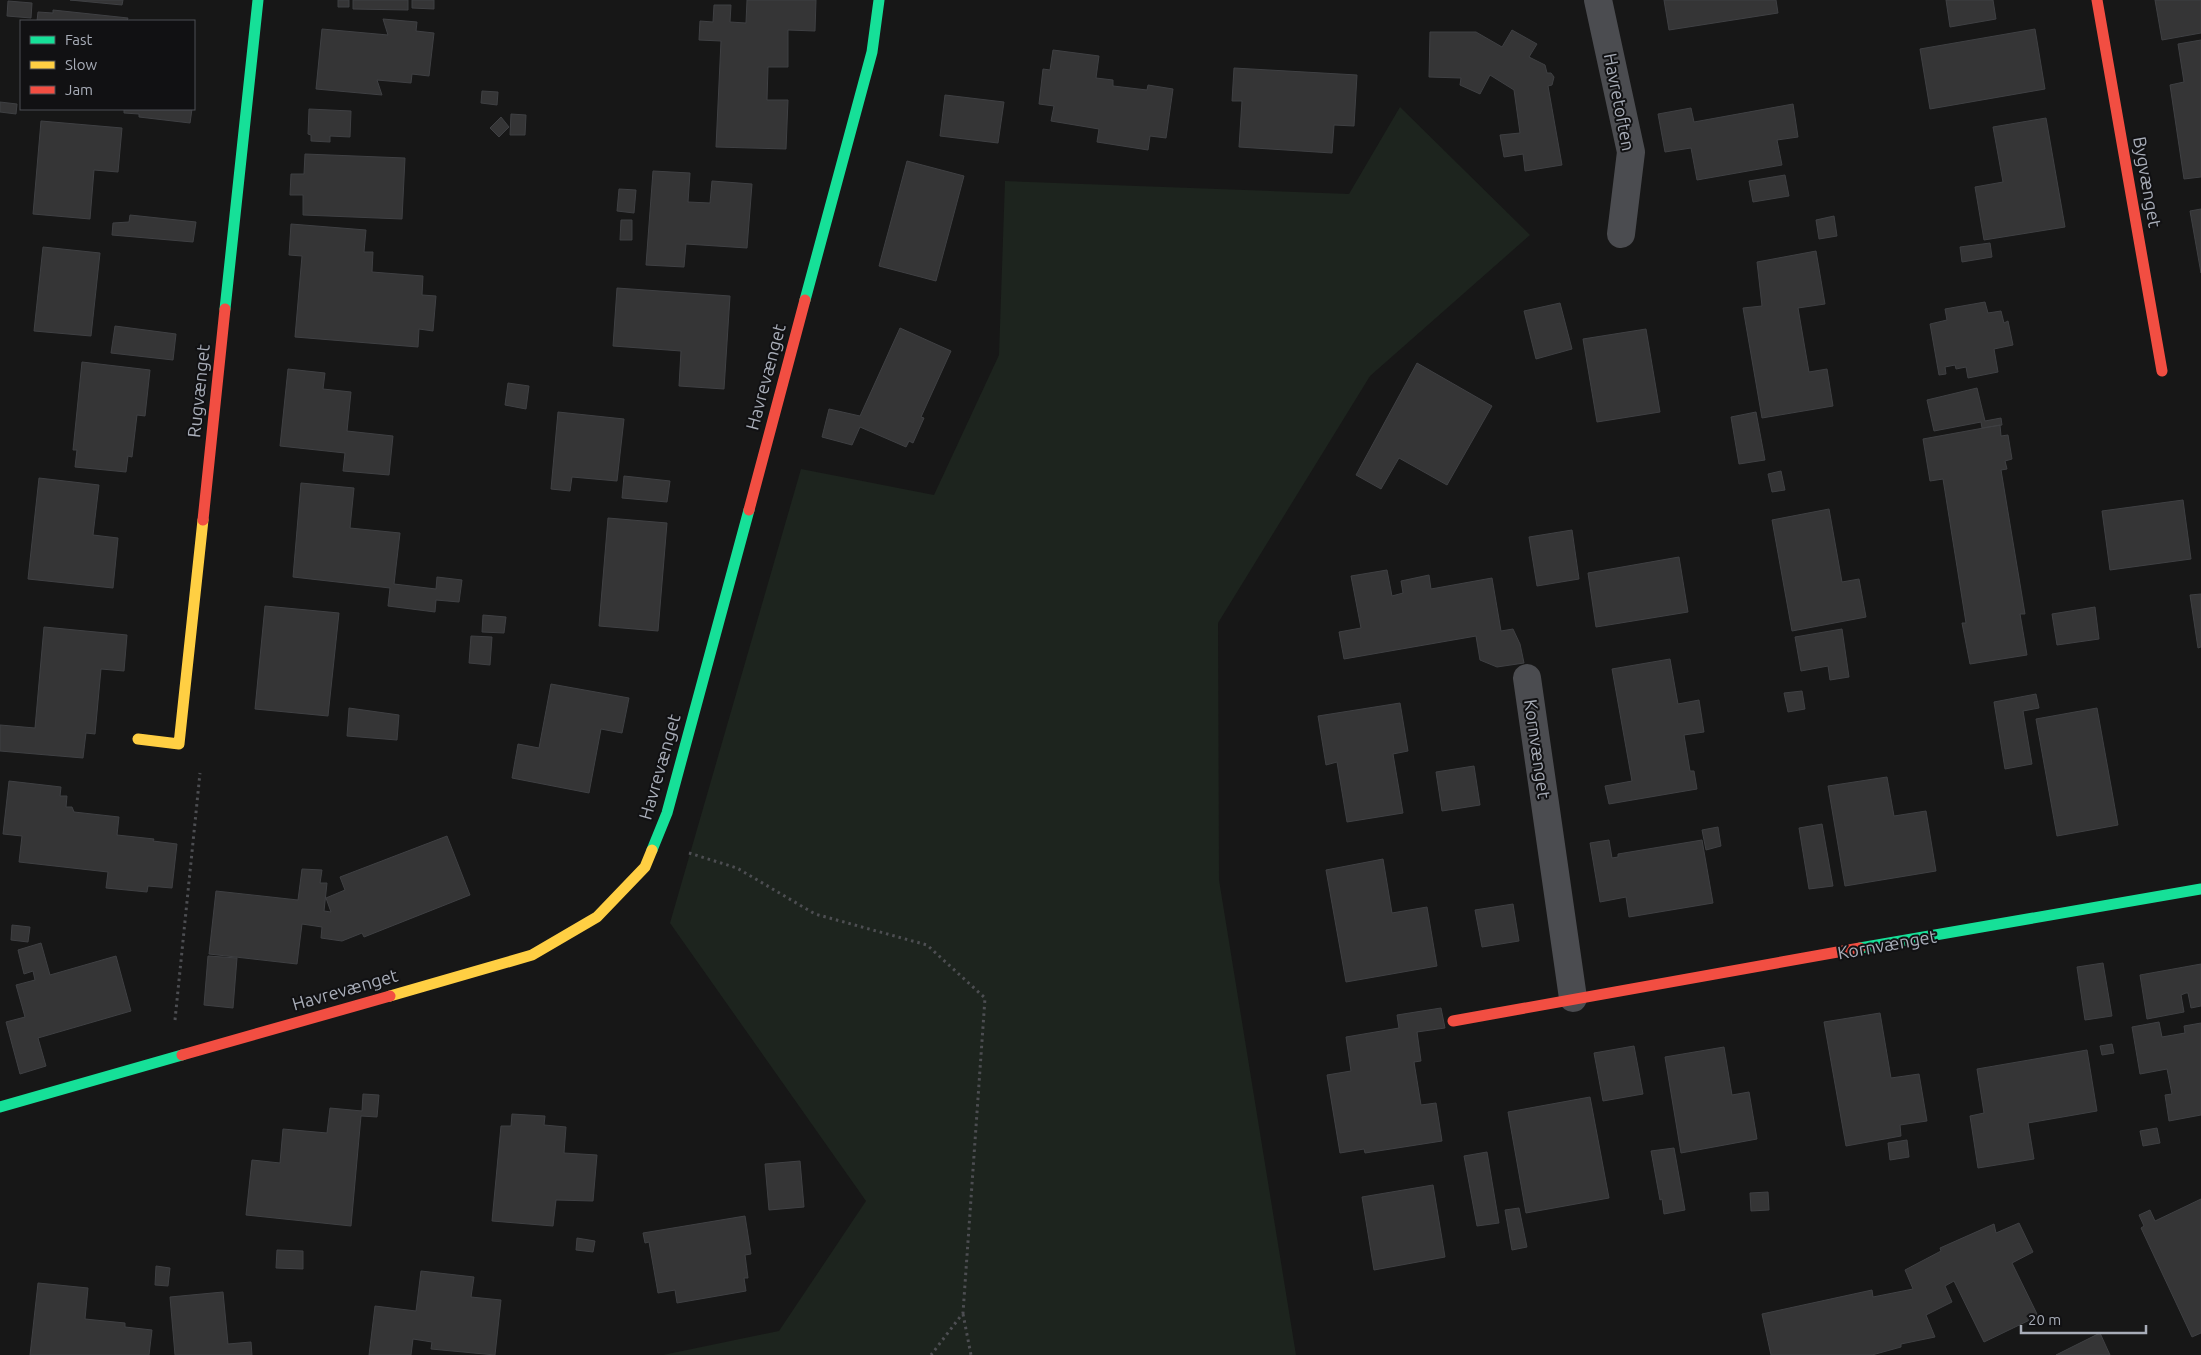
<svg xmlns="http://www.w3.org/2000/svg" width="2201" height="1355" viewBox="0 0 2201 1355" font-family="Ubuntu,sans-serif">
<style>
.green{fill:#1d241e}
.building{fill:#353536;stroke:#3f4043}
.lines{fill:none;stroke-linecap:round;stroke-linejoin:round}
.path{stroke:#4d4e52;stroke-width:3;stroke-dasharray:2.5 4;stroke-linecap:butt}
.street{stroke:#4b4c50;stroke-width:28}
.fast{stroke:#16e098;stroke-width:11}
.slow{stroke:#ffcf43;stroke-width:11}
.jam{stroke:#f24e42;stroke-width:11}
.labels{text-anchor:middle;stroke-width:4;stroke-linejoin:round;paint-order:stroke}
.street-label{font-size:18px;fill:#a8adb8;stroke:#111113}
</style>
<rect width="100%" height="100%" fill="#171717"/>
<!-- green -->
<path class="green" d="M 1400,107 L 1530,235 L 1370,376 L 1218,623 L 1219,880 L 1296,1355 L 663,1355 L 779,1331 L 866,1201 L 670,923 L 801,469 L 934,495 L 999,355 L 1005,181 L 1349,194 Z"/>
<!-- building -->
<path class="building" d="M 70,0 L 123,0 L 122,5 Z
M 338,0 L 349,0 L 349,7 L 338,7 Z
M 353,0 L 408,0 L 408,10 L 353,9 Z
M 412,0 L 434,0 L 434,9 L 412,8 Z
M 747,0 L 816,0 L 815,31 L 788,30 L 788,67 L 768,67 L 767,100 L 788,100 L 786,149 L 716,147 L 721,41 L 699,40 L 700,21 L 713,22 L 714,5 L 731,5 L 730,22 L 746,23 Z
M 1664,0 L 1776,0 L 1778,13 L 1669,30 Z
M 1946,0 L 1993,0 L 1996,19 L 1950,27 Z
M 2155,0 L 2201,0 L 2201,33 L 2162,40 Z
M 8,1 L 32,3 L 31,18 L 7,16 Z
M 53,10 L 128,18 L 127,21 L 37,21 L 38,12 L 53,13 Z
M 383,19 L 417,22 L 416,31 L 434,33 L 429,76 L 412,74 L 411,83 L 377,80 L 382,95 L 316,89 L 322,29 L 388,35 Z
M 2035,29 L 2045,89 L 1930,109 L 1920,49 Z
M 1512,30 L 1537,44 L 1529,57 L 1545,65 L 1547,73 L 1551,73 L 1554,77 L 1552,85 L 1548,86 L 1562,165 L 1525,171 L 1523,154 L 1504,157 L 1500,135 L 1520,133 L 1514,90 L 1490,75 L 1480,94 L 1460,85 L 1461,78 L 1429,77 L 1430,32 L 1476,32 L 1502,47 Z
M 2201,40 L 2201,177 L 2184,179 L 2170,85 L 2184,82 L 2178,44 Z
M 1053,50 L 1099,56 L 1096,78 L 1113,80 L 1113,86 L 1147,90 L 1148,85 L 1173,89 L 1166,138 L 1150,136 L 1148,150 L 1097,142 L 1099,129 L 1051,121 L 1054,106 L 1039,104 L 1043,69 L 1050,70 Z
M 1234,68 L 1357,75 L 1354,126 L 1334,125 L 1332,153 L 1239,147 L 1242,101 L 1232,101 Z
M 482,91 L 498,92 L 497,105 L 481,103 Z
M 945,95 L 1004,102 L 998,143 L 940,136 Z
M 0,102 L 17,104 L 16,114 L 0,112 Z
M 1793,104 L 1798,137 L 1777,140 L 1782,165 L 1697,180 L 1691,148 L 1665,152 L 1658,114 L 1691,108 L 1694,122 Z
M 124,109 L 192,109 L 190,123 L 139,117 L 139,114 L 124,113 Z
M 309,109 L 351,111 L 350,137 L 330,136 L 330,142 L 311,141 L 311,135 L 308,134 Z
M 511,114 L 526,115 L 525,135 L 510,135 Z
M 501,117 L 509,127 L 499,137 L 490,128 Z
M 2046,118 L 2065,227 L 1984,240 L 1975,187 L 2003,182 L 1993,127 Z
M 41,121 L 122,128 L 118,172 L 94,170 L 90,219 L 33,214 Z
M 305,154 L 405,158 L 402,219 L 303,215 L 303,195 L 290,195 L 291,174 L 304,174 Z
M 907,161 L 964,176 L 936,281 L 879,266 Z
M 653,171 L 690,173 L 688,202 L 710,203 L 712,181 L 752,184 L 747,248 L 686,244 L 684,267 L 646,265 Z
M 1785,175 L 1789,196 L 1753,202 L 1749,181 Z
M 619,189 L 636,190 L 634,213 L 617,211 Z
M 2201,209 L 2201,273 L 2190,211 Z
M 130,215 L 196,222 L 193,242 L 112,235 L 113,223 L 129,222 Z
M 1834,216 L 1837,236 L 1819,239 L 1816,220 Z
M 621,220 L 632,220 L 632,240 L 620,240 Z
M 291,224 L 366,230 L 364,252 L 373,252 L 372,272 L 423,276 L 422,295 L 436,296 L 433,331 L 419,329 L 418,347 L 295,337 L 302,256 L 289,255 Z
M 1990,243 L 1992,257 L 1962,262 L 1960,247 Z
M 43,247 L 100,253 L 91,336 L 34,331 Z
M 1816,251 L 1825,304 L 1798,308 L 1809,372 L 1827,369 L 1833,406 L 1762,418 L 1743,308 L 1762,306 L 1757,262 Z
M 617,288 L 730,296 L 724,389 L 679,386 L 681,351 L 613,346 Z
M 1985,302 L 1988,313 L 2001,311 L 2004,323 L 2008,321 L 2013,345 L 1994,349 L 1998,372 L 1968,378 L 1966,367 L 1956,369 L 1955,365 L 1945,367 L 1946,374 L 1939,375 L 1930,324 L 1947,320 L 1945,309 Z
M 1560,303 L 1572,349 L 1536,359 L 1524,311 Z
M 115,326 L 176,334 L 173,360 L 111,353 Z
M 900,328 L 951,351 L 921,417 L 924,418 L 913,443 L 909,441 L 906,447 L 860,427 L 852,445 L 822,437 L 829,409 L 860,416 Z
M 1646,329 L 1660,412 L 1597,422 L 1583,339 Z
M 82,362 L 150,370 L 145,416 L 137,415 L 132,457 L 128,456 L 126,472 L 75,467 L 77,450 L 73,450 Z
M 1417,363 L 1492,406 L 1447,485 L 1399,458 L 1381,489 L 1356,475 Z
M 288,369 L 325,373 L 323,389 L 351,392 L 347,431 L 393,436 L 389,475 L 343,471 L 345,453 L 280,446 Z
M 508,383 L 529,386 L 526,409 L 505,405 Z
M 1977,388 L 1985,421 L 2001,418 L 2002,425 L 1982,428 L 1981,422 L 1934,431 L 1927,400 Z
M 558,412 L 624,419 L 617,481 L 572,477 L 570,491 L 551,489 Z
M 1756,412 L 1765,460 L 1739,464 L 1731,417 Z
M 2000,425 L 2001,436 L 2008,435 L 2012,459 L 2005,461 L 2007,469 L 2001,470 L 2025,614 L 2020,614 L 2027,655 L 1970,664 L 1962,623 L 1966,623 L 1943,479 L 1930,481 L 1923,439 Z
M 1781,471 L 1785,490 L 1772,492 L 1768,474 Z
M 624,476 L 670,481 L 667,502 L 622,498 Z
M 39,478 L 99,485 L 93,535 L 118,538 L 113,588 L 28,579 Z
M 301,483 L 354,488 L 350,528 L 400,533 L 394,584 L 436,589 L 437,577 L 462,580 L 459,602 L 436,600 L 435,612 L 388,606 L 390,588 L 293,577 Z
M 2183,500 L 2191,559 L 2110,570 L 2102,511 Z
M 1829,509 L 1842,582 L 1859,579 L 1866,617 L 1792,631 L 1772,520 Z
M 608,518 L 667,523 L 658,631 L 599,626 Z
M 1572,530 L 1579,579 L 1537,586 L 1529,537 Z
M 1679,557 L 1688,612 L 1596,627 L 1588,573 Z
M 1387,570 L 1392,596 L 1403,593 L 1401,581 L 1429,575 L 1431,589 L 1492,578 L 1501,631 L 1513,629 L 1520,644 L 1524,663 L 1497,667 L 1480,660 L 1476,636 L 1344,659 L 1339,632 L 1361,628 L 1351,576 Z
M 2201,594 L 2201,647 L 2198,648 L 2190,595 Z
M 265,606 L 339,613 L 328,716 L 255,709 Z
M 2095,607 L 2099,639 L 2057,645 L 2052,614 Z
M 483,615 L 506,617 L 504,633 L 482,632 Z
M 44,627 L 127,635 L 124,671 L 101,669 L 95,734 L 86,733 L 83,758 L 0,751 L 0,725 L 35,728 Z
M 1842,629 L 1849,677 L 1830,680 L 1828,666 L 1801,671 L 1795,637 Z
M 471,636 L 492,637 L 490,665 L 469,663 Z
M 1670,659 L 1678,704 L 1699,700 L 1704,732 L 1684,735 L 1690,771 L 1694,771 L 1697,789 L 1609,804 L 1605,786 L 1632,781 L 1612,669 Z
M 551,684 L 629,698 L 622,733 L 601,729 L 589,793 L 512,778 L 518,744 L 539,748 Z
M 1802,691 L 1805,709 L 1788,712 L 1784,693 Z
M 2036,694 L 2039,708 L 2023,711 L 2032,764 L 2005,769 L 1994,702 Z
M 1400,703 L 1408,751 L 1393,754 L 1403,813 L 1347,822 L 1337,762 L 1326,765 L 1318,716 Z
M 349,708 L 399,715 L 397,740 L 347,736 Z
M 2097,708 L 2118,825 L 2057,836 L 2036,719 Z
M 1474,766 L 1480,805 L 1442,811 L 1436,772 Z
M 1887,777 L 1894,816 L 1926,811 L 1936,871 L 1845,886 L 1828,786 Z
M 9,781 L 61,787 L 60,796 L 67,796 L 66,807 L 72,807 L 74,812 L 119,817 L 117,835 L 154,839 L 153,841 L 177,844 L 172,888 L 148,886 L 147,892 L 106,888 L 108,872 L 19,862 L 22,836 L 3,834 Z
M 1822,824 L 1833,886 L 1809,889 L 1799,828 Z
M 1718,827 L 1721,846 L 1706,850 L 1702,830 Z
M 447,836 L 470,895 L 364,937 L 362,933 L 342,941 L 321,938 L 322,927 L 302,924 L 297,964 L 209,954 L 216,891 L 298,900 L 302,869 L 322,870 L 320,883 L 327,883 L 324,911 L 331,912 L 326,898 L 345,890 L 340,877 Z
M 1609,840 L 1612,858 L 1618,857 L 1618,854 L 1702,840 L 1713,903 L 1629,917 L 1626,897 L 1600,902 L 1590,843 Z
M 1383,859 L 1392,913 L 1427,907 L 1437,966 L 1346,982 L 1326,870 Z
M 1513,904 L 1519,941 L 1482,947 L 1475,910 Z
M 12,925 L 30,927 L 28,942 L 11,940 Z
M 41,943 L 50,975 L 116,956 L 131,1011 L 38,1038 L 46,1066 L 20,1074 L 6,1022 L 25,1017 L 16,985 L 35,980 L 33,971 L 24,974 L 18,950 Z
M 208,956 L 237,958 L 233,1008 L 204,1005 Z
M 2103,963 L 2112,1016 L 2085,1020 L 2077,967 Z
M 2201,964 L 2201,1006 L 2191,1008 L 2188,993 L 2186,993 L 2181,995 L 2184,1012 L 2147,1019 L 2140,975 Z
M 1441,1008 L 1445,1028 L 1417,1032 L 1421,1061 L 1414,1062 L 1421,1105 L 1436,1103 L 1442,1141 L 1365,1153 L 1364,1149 L 1340,1153 L 1327,1075 L 1351,1071 L 1346,1037 L 1399,1028 L 1397,1015 Z
M 1880,1013 L 1891,1078 L 1919,1074 L 1927,1121 L 1900,1125 L 1901,1136 L 1846,1146 L 1824,1022 Z
M 2159,1022 L 2162,1037 L 2185,1033 L 2184,1026 L 2201,1023 L 2201,1115 L 2169,1121 L 2165,1095 L 2172,1094 L 2167,1069 L 2140,1074 L 2132,1027 Z
M 2112,1044 L 2114,1053 L 2102,1055 L 2100,1046 Z
M 1634,1046 L 1643,1094 L 1603,1101 L 1594,1053 Z
M 1724,1047 L 1732,1095 L 1749,1092 L 1757,1139 L 1681,1153 L 1665,1057 Z
M 2087,1050 L 2097,1111 L 2028,1123 L 2034,1159 L 1978,1168 L 1970,1116 L 1984,1113 L 1977,1069 Z
M 363,1094 L 379,1095 L 377,1117 L 361,1116 L 351,1226 L 246,1215 L 252,1160 L 280,1163 L 283,1129 L 327,1133 L 330,1108 L 362,1111 Z
M 1590,1097 L 1609,1198 L 1526,1213 L 1508,1112 Z
M 512,1114 L 545,1116 L 544,1125 L 566,1127 L 564,1153 L 597,1155 L 593,1201 L 556,1200 L 553,1226 L 492,1221 L 501,1126 L 511,1126 Z
M 2157,1128 L 2160,1143 L 2143,1146 L 2140,1131 Z
M 1907,1140 L 1909,1157 L 1890,1160 L 1888,1143 Z
M 1674,1148 L 1685,1210 L 1664,1214 L 1662,1199 L 1660,1200 L 1651,1151 Z
M 1487,1152 L 1499,1223 L 1477,1226 L 1464,1156 Z
M 800,1161 L 804,1207 L 769,1210 L 765,1164 Z
M 1433,1185 L 1445,1257 L 1374,1270 L 1362,1197 Z
M 1768,1192 L 1769,1210 L 1751,1211 L 1750,1193 Z
M 2201,1199 L 2201,1333 L 2192,1337 L 2141,1228 L 2144,1226 L 2139,1215 L 2150,1210 L 2155,1221 Z
M 1519,1208 L 1527,1247 L 1512,1250 L 1505,1210 Z
M 745,1216 L 751,1254 L 745,1255 L 748,1278 L 744,1278 L 746,1291 L 677,1303 L 675,1290 L 658,1293 L 649,1242 L 645,1243 L 643,1233 Z
M 2019,1223 L 2033,1252 L 2012,1263 L 2038,1316 L 1984,1342 L 1954,1281 L 1945,1286 L 1952,1302 L 1926,1315 L 1935,1337 L 1901,1344 L 1901,1347 L 1872,1355 L 1771,1355 L 1762,1314 L 1872,1290 L 1873,1297 L 1913,1289 L 1905,1270 L 1941,1251 L 1940,1248 L 1994,1224 L 1996,1233 Z
M 577,1238 L 595,1241 L 593,1252 L 576,1250 Z
M 277,1250 L 303,1251 L 303,1269 L 276,1268 Z
M 156,1266 L 170,1268 L 168,1286 L 155,1285 Z
M 421,1271 L 474,1277 L 471,1297 L 501,1300 L 495,1355 L 431,1349 L 432,1342 L 413,1339 L 411,1355 L 369,1355 L 375,1306 L 416,1311 Z
M 38,1283 L 88,1288 L 85,1319 L 125,1323 L 125,1327 L 152,1330 L 149,1355 L 30,1355 Z
M 223,1292 L 228,1344 L 251,1342 L 252,1355 L 175,1355 L 170,1297 Z
M 2100,1333 L 2110,1355 L 2056,1355 Z"/>
<g class="lines">
<!-- path -->
<path class="path" d="M 689,853 L 737,868 L 815,914 L 927,945 L 985,998 L 963,1313 L 931,1355
M 175,1020 L 200,773
M 963,1314 L 971,1355"/>
<!-- street -->
<path class="street" d="M 1598,0 L 1631,152 L 1621,234
M 1527,678 L 1573,998"/>
<!-- fast -->
<path class="fast" d="M 805,300 L 872,52 L 879,0
M 225,309 L 258,0
M 652,850 L 667,813 L 749,510
M 1860,948 L 2201,889
M 0,1107 L 182,1055"/>
<!-- slow -->
<path class="slow" d="M 138,739 L 179,744 L 203,520
M 390,996 L 532,955 L 597,917 L 645,867 L 652,850"/>
<!-- jam -->
<path class="jam" d="M 2097,0 L 2162,371
M 749,510 L 805,300
M 203,520 L 225,309
M 1453,1021 L 1860,948
M 182,1055 L 390,996"/>
</g>
<g class="labels">
<!-- street labels -->
<g class="street-label">
<text transform="translate(1619 102) rotate(79)" y="6">Havretoften</text>
<text transform="translate(2147 182) rotate(80)" y="6">Bygvænget</text>
<text transform="translate(766 377) rotate(-75)" y="6">Havrevænget</text>
<text transform="translate(199 391) rotate(-84)" y="6">Rugvænget</text>
<text transform="translate(1537 749) rotate(82)" y="6">Kornvænget</text>
<text transform="translate(660 767) rotate(-74)" y="6">Havrevænget</text>
<text transform="translate(1887 945) rotate(-10)" y="6">Kornvænget</text>
<text transform="translate(345 990) rotate(-16)" y="6">Havrevænget</text>
</g>
</g>
<!-- legend -->
<rect x="20" y="20" width="175" height="90" fill="#111113" stroke="#4d4f55"/>
<rect x="30" y="36" width="25" height="8" fill="#16e098" stroke="#4d4f55"/>
<text x="65" y="45" font-size="15" fill="#a8adb8">Fast</text>
<rect x="30" y="61" width="25" height="8" fill="#ffcf43" stroke="#4d4f55"/>
<text x="65" y="70" font-size="15" fill="#a8adb8">Slow</text>
<rect x="30" y="86" width="25" height="8" fill="#f24e42" stroke="#4d4f55"/>
<text x="65" y="95" font-size="15" fill="#a8adb8">Jam</text>
<!-- scale -->
<path d="M2021 1325v8h125v-8" fill="none" stroke="#a8adb8" stroke-width="2.5"/>
<text x="2028" y="1325" font-size="15" fill="#a8adb8" stroke="#111113" stroke-width="4" paint-order="stroke">20 m</text>
</svg>
